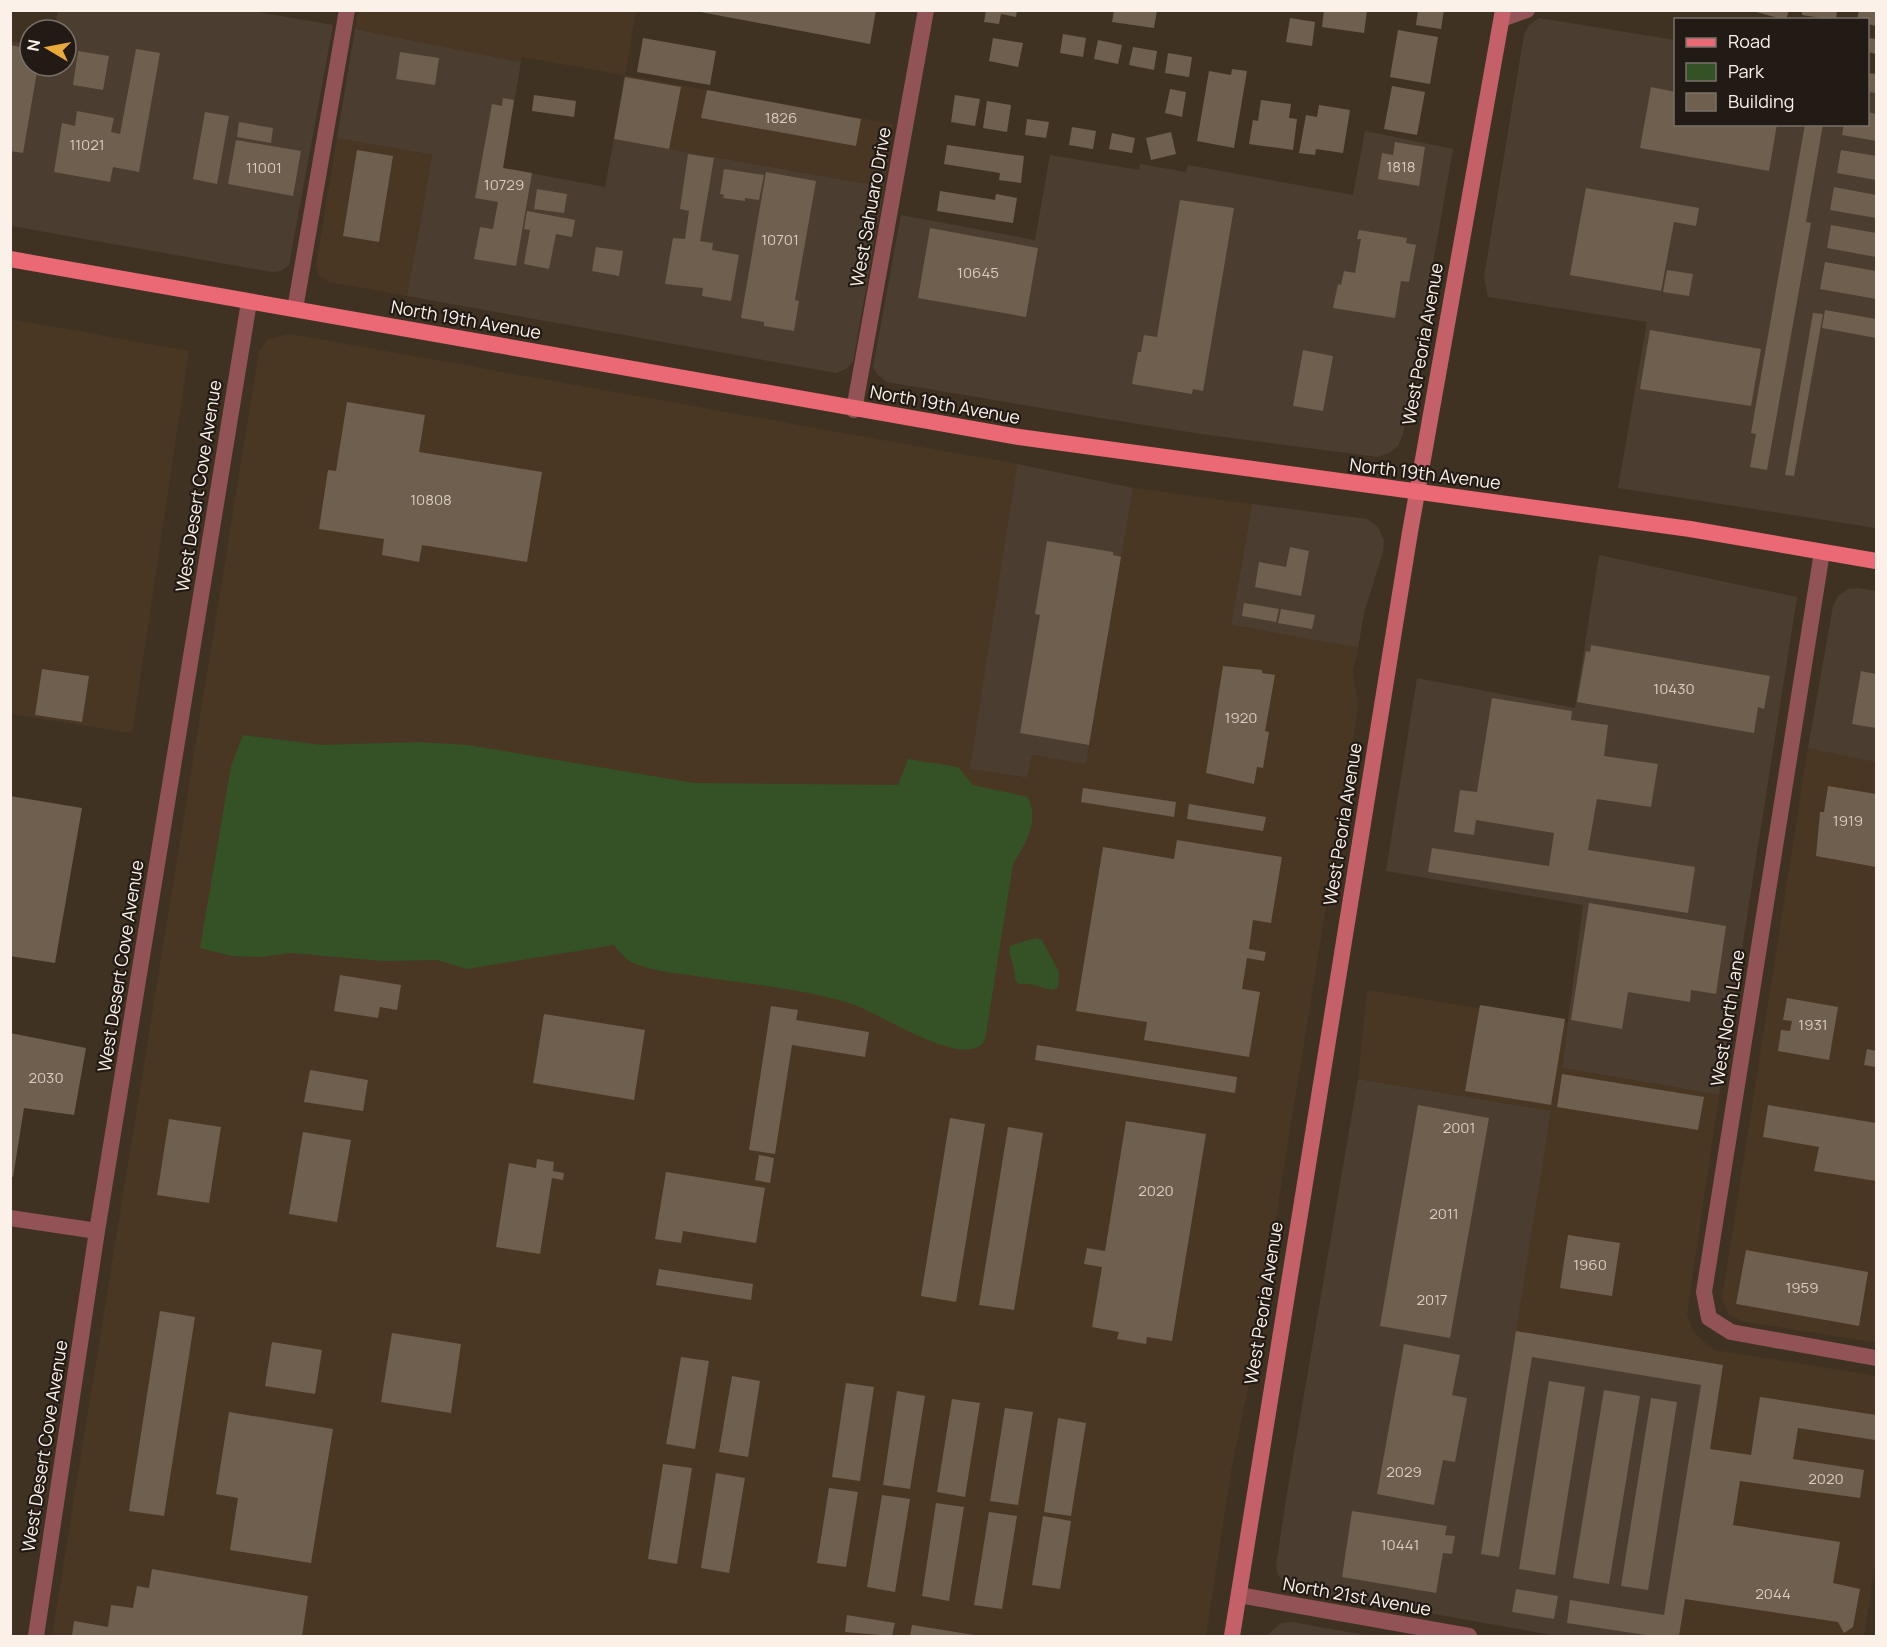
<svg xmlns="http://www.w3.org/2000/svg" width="1887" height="1647" viewBox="0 0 1887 1647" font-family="Manrope,sans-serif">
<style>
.commercial{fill:#4c3d31}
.built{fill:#4a3723}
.green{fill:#345226}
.building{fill:#6f5f4f}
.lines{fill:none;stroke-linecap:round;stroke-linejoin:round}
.minor{stroke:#925356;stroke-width:16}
.secondary{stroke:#c46068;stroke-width:16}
.primary{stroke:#eb6975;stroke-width:16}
.labels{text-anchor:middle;stroke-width:4.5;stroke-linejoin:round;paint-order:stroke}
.number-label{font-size:15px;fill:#d8ccc2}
.street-label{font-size:18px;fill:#fbf1e8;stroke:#221b15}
</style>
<rect width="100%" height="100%" fill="#403223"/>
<!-- commercial -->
<path class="commercial" d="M 58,11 L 253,11 L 333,25 L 289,265 L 281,271 L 272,272 L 11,226 L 10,41 L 30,44 L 30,66 L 66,66 L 66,30 L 54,30 Z
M 1539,18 L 1675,40 L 1676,124 L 1868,124 L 1868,73 L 1876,74 L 1876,528 L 1618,488 L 1647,322 L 1488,297 L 1484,277 L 1524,35 L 1529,25 Z
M 355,29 L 521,62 L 503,168 L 605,187 L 614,139 L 884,187 L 853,362 L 846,369 L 836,373 L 407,296 L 432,155 L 337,138 Z
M 1365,131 L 1453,149 L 1403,434 L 1398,446 L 1389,453 L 1378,457 L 1201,434 L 1095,417 L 887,382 L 878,375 L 873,367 L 901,215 L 1035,240 L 1050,155 L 1139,170 L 1140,164 L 1186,172 L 1188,165 L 1353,195 Z
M 1017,464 L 1133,488 L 1086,765 L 1032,755 L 1028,778 L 969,769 Z
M 1252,504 L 1367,519 L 1378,527 L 1384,540 L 1383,552 L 1364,613 L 1358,648 L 1231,625 Z
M 1599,555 L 1797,597 L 1719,1095 L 1562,1068 L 1583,905 L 1386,871 L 1417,678 L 1575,708 Z
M 1858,588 L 1876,591 L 1876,763 L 1808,748 L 1833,606 L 1838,596 L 1848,589 Z
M 1358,1079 L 1551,1111 L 1517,1331 L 1723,1365 L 1679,1636 L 1558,1636 L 1291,1589 L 1278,1575 L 1276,1566 L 1286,1500 Z
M 1292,1622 L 1370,1636 L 1266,1636 L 1281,1623 Z"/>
<!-- built -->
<path class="built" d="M 358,11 L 636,11 L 625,75 L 893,124 L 884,187 L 614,139 L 624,75 L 522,57 L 521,62 L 355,29 Z
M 337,138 L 432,155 L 407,296 L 329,282 L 319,275 L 316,266 Z
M 10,319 L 189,351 L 132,733 L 11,714 Z
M 290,334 L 1017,464 L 970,769 L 1027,778 L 1032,755 L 1086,764 L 1133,488 L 1252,504 L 1231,625 L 1358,648 L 1353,672 L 1358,708 L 1250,1378 L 1231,1471 L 1206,1636 L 52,1636 L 259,351 L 268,339 Z
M 1808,748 L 1876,762 L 1876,1343 L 1741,1321 L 1728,1313 L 1722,1299 Z
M 1367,990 L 1568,1023 L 1562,1068 L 1719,1095 L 1687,1314 L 1693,1332 L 1714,1350 L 1876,1376 L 1876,1558 L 1864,1636 L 1679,1636 L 1723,1365 L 1516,1331 L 1551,1111 L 1358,1079 Z"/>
<!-- green -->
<path class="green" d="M 243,735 L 322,745 L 419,742 L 468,745 L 694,783 L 898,785 L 908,759 L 958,767 L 973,785 L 1028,797 C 1039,823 1027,841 1013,864 L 985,1040 C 966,1073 878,1011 849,1003 C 801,989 751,984 701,977 C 679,973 650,972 630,961 C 623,957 619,951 614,945 L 467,969 L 437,960 L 383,961 L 291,953 L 261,957 L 232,956 L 200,948 L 231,766 Z
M 1035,938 L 1042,940 L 1059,972 L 1058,987 L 1052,990 L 1030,984 L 1019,984 L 1015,980 C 1016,964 1007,957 1010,946 Z"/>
<!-- building -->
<path class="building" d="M 690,10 L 876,10 L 870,44 Z
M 986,10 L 1017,10 L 1016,17 L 1001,14 L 999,24 L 984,22 Z
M 1114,10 L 1157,10 L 1154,28 L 1112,22 Z
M 1324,10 L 1367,10 L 1364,33 L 1322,27 Z
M 1418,10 L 1444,10 L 1441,29 L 1416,25 Z
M 1749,10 L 1789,10 L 1786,20 Z
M 1802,10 L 1837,10 L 1836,20 L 1802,15 Z
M 1859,10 L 1876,10 L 1876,26 L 1868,24 L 1868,20 L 1857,20 Z
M 1290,18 L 1315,22 L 1312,46 L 1286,42 Z
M 1398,30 L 1438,37 L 1430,84 L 1390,77 Z
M 1063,34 L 1086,38 L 1083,57 L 1060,53 Z
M 643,38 L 716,51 L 710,85 L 637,72 Z
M 993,38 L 1023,43 L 1018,67 L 989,61 Z
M 1868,38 L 1876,39 L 1876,54 L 1868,52 Z
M 1098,40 L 1122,45 L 1118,64 L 1094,59 Z
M 10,45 L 30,49 L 30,66 L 38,66 L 23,153 L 10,151 Z
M 1133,47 L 1157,51 L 1154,70 L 1129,65 Z
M 136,49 L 160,53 L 139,172 L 113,167 L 110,182 L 54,172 L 62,123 L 75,126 L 77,111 L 114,118 L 111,132 L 120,134 Z
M 78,51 L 109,56 L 103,90 L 73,85 Z
M 400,52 L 439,58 L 435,85 L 396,79 Z
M 1168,53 L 1192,57 L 1189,77 L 1165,73 Z
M 1232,69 L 1247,71 L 1234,148 L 1197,141 L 1209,71 L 1231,75 Z
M 1868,73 L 1876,74 L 1876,93 L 1868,92 Z
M 625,77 L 681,87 L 669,149 L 614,139 Z
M 1392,86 L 1425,92 L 1417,135 L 1384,129 Z
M 1651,87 L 1676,92 L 1676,124 L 1777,124 L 1769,171 L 1640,148 Z
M 1170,89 L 1186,92 L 1182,117 L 1165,113 Z
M 707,90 L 861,119 L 856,146 L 701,118 Z
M 534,95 L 576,101 L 574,117 L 532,111 Z
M 955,95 L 980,99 L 975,126 L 951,122 Z
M 503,98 L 514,100 L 503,168 L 532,173 L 516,266 L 474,259 L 480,227 L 493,229 L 498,202 L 475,198 L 492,104 L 502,106 Z
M 1261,100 L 1291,104 L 1289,118 L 1297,119 L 1293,150 L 1249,144 L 1253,120 L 1258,121 Z
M 987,101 L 1011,105 L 1007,132 L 983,128 Z
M 1319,105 L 1350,110 L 1343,153 L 1316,149 L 1315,155 L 1299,153 L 1306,115 L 1317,117 Z
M 205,112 L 229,116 L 217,184 L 193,179 Z
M 1868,112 L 1876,114 L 1876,141 L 1842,135 L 1844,124 L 1868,124 Z
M 1027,119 L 1049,122 L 1046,138 L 1025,135 Z
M 239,122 L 273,128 L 271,143 L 237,137 Z
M 1805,124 L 1823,124 L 1806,222 L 1811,223 L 1767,470 L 1750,467 L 1756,434 L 1751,433 Z
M 1072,127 L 1096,131 L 1093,149 L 1069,145 Z
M 1171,132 L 1176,154 L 1151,160 L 1146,138 Z
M 1112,133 L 1135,138 L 1132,153 L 1109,149 Z
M 236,140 L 301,151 L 293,196 L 228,184 Z
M 1395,142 L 1425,147 L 1419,186 L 1378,179 L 1382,153 L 1393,155 Z
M 947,145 L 1024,156 L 1021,183 L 999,180 L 1000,173 L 944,164 Z
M 357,150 L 393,156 L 379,242 L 343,236 Z
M 1841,150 L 1876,156 L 1876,180 L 1837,173 Z
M 688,154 L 714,158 L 700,241 L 713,243 L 712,250 L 739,255 L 731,301 L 702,296 L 703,288 L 665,284 L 673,238 L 685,239 L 689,211 L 680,209 Z
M 724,169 L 764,175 L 759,200 L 745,198 L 745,201 L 723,198 L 724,195 L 720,194 Z
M 766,172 L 816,181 L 795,300 L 799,301 L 794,331 L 764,326 L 764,322 L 741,318 Z
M 1834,187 L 1876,195 L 1876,218 L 1830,210 Z
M 1586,188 L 1699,208 L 1696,226 L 1674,222 L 1661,291 L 1570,275 Z
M 537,189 L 567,194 L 564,213 L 534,209 Z
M 940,191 L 995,200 L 996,194 L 1017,198 L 1013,223 L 937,211 Z
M 1180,200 L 1234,208 L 1203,391 L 1193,389 L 1192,394 L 1132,384 L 1138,352 L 1141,352 L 1144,335 L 1157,337 Z
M 527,211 L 575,220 L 572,237 L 556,234 L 549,269 L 524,264 L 530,230 L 524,229 Z
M 1831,225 L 1876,233 L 1876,257 L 1827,248 Z
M 930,228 L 1038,248 L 1026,317 L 918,298 Z
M 1359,230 L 1407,238 L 1406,243 L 1416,245 L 1409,282 L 1401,281 L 1395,318 L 1333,308 L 1338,284 L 1341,285 L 1344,271 L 1355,273 L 1361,239 L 1357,239 Z
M 596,247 L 623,251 L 619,276 L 592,271 Z
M 1825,262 L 1876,271 L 1876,299 L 1820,289 Z
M 1667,270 L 1693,274 L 1689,296 L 1663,292 Z
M 1825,310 L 1876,319 L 1876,338 L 1822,328 Z
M 1813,313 L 1823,314 L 1794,476 L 1785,475 Z
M 1650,330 L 1761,349 L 1751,406 L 1640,389 Z
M 1303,350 L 1333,356 L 1323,411 L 1293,406 Z
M 347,402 L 425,415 L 419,452 L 542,472 L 527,562 L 422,545 L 419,562 L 382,555 L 384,539 L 319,529 L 328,470 L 336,471 Z
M 1047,541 L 1113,552 L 1113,555 L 1121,557 L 1089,745 L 1020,733 L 1040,615 L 1035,614 Z
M 1290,547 L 1309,551 L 1301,596 L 1255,587 L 1259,562 L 1286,567 Z
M 1244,603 L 1279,609 L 1276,622 L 1242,616 Z
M 1281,609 L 1315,615 L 1312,629 L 1278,623 Z
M 1591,645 L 1770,676 L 1764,709 L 1758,707 L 1754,733 L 1577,702 L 1586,651 L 1590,652 Z
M 1223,666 L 1262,670 L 1262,673 L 1275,675 L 1265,731 L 1269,732 L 1263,768 L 1257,767 L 1254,784 L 1206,773 Z
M 42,669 L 89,676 L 82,722 L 35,715 Z
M 1861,671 L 1876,674 L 1876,728 L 1852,724 Z
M 1492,698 L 1572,711 L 1571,720 L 1608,725 L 1604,756 L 1658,764 L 1651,807 L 1597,799 L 1588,850 L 1695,867 L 1688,913 L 1428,872 L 1432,848 L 1549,866 L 1554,833 L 1476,820 L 1474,835 L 1454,832 L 1460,790 L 1477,792 Z
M 1828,786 L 1876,794 L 1876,867 L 1816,856 L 1820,812 L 1824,812 Z
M 1083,788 L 1176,802 L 1174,817 L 1081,802 Z
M 10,796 L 82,808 L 55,963 L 10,956 Z
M 1189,804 L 1266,817 L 1263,831 L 1187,819 Z
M 1177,840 L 1282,857 L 1271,923 L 1253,920 L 1249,949 L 1266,952 L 1264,961 L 1247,958 L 1242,989 L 1260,992 L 1249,1057 L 1144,1040 L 1147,1022 L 1076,1011 L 1103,847 L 1174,859 Z
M 1589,903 L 1726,926 L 1716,994 L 1691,990 L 1690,1002 L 1628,992 L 1622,1029 L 1571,1020 Z
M 340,975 L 401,985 L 397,1010 L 380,1007 L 378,1018 L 334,1011 Z
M 1787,998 L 1838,1007 L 1829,1060 L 1778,1051 L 1781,1030 L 1790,1031 L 1792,1021 L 1783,1020 Z
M 1480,1005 L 1565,1019 L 1551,1105 L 1465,1091 Z
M 771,1006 L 798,1010 L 796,1020 L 869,1032 L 865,1057 L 792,1045 L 775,1154 L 749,1150 Z
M 544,1014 L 645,1030 L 634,1100 L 533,1083 Z
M 10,1033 L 86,1048 L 74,1115 L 24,1108 L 13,1177 L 10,1176 Z
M 1037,1045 L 1237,1077 L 1235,1093 L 1035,1060 Z
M 1867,1049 L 1876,1051 L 1876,1067 L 1864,1065 Z
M 310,1070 L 368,1080 L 363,1111 L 304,1102 Z
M 1562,1074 L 1704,1097 L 1698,1130 L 1557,1107 Z
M 1418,1105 L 1489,1118 L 1450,1338 L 1380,1326 Z
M 1768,1105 L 1876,1123 L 1876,1181 L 1814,1171 L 1819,1147 L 1763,1137 Z
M 950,1118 L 985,1124 L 956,1302 L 921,1296 Z
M 169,1119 L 221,1127 L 209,1203 L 157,1195 Z
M 1126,1121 L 1206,1134 L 1172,1341 L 1147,1337 L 1146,1344 L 1117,1339 L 1119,1332 L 1092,1327 L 1102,1267 L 1084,1264 L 1087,1248 L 1105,1251 Z
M 1008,1127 L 1043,1133 L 1014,1310 L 979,1305 Z
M 303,1132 L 351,1140 L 337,1222 L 289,1214 Z
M 759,1155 L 774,1158 L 770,1183 L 755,1180 Z
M 537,1159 L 554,1162 L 553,1171 L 564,1173 L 563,1180 L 552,1178 L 540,1254 L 496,1247 L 509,1163 L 536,1168 Z
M 666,1172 L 765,1188 L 756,1243 L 683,1231 L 681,1243 L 655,1239 Z
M 1568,1235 L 1620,1243 L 1612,1296 L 1560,1288 Z
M 1746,1250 L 1868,1272 L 1859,1326 L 1736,1304 Z
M 659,1269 L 753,1284 L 751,1300 L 656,1285 Z
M 160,1311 L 195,1317 L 164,1516 L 129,1511 Z
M 1516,1331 L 1723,1365 L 1710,1449 L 1751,1455 L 1760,1397 L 1876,1415 L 1875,1440 L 1798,1428 L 1793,1459 L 1864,1470 L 1860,1498 L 1740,1481 L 1733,1525 L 1840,1542 L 1833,1583 L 1860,1589 L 1853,1627 L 1844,1633 L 1838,1622 L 1685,1599 L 1679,1636 L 1652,1636 L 1567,1623 L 1570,1600 L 1664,1615 L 1701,1385 L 1532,1357 L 1499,1557 L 1481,1554 Z
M 392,1333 L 461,1344 L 451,1413 L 381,1402 Z
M 272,1342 L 322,1350 L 315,1394 L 265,1386 Z
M 1404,1344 L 1460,1355 L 1452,1395 L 1467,1398 L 1455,1462 L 1443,1460 L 1434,1505 L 1377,1494 Z
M 681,1357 L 709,1361 L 695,1449 L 666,1444 Z
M 732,1376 L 760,1381 L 748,1457 L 719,1452 Z
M 1549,1381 L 1585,1387 L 1555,1575 L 1519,1569 Z
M 846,1383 L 874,1387 L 860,1481 L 832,1477 Z
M 1604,1390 L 1640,1396 L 1609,1584 L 1573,1578 Z
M 897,1391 L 925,1396 L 910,1489 L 883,1485 Z
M 1651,1398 L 1677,1402 L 1648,1590 L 1621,1586 Z
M 952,1399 L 980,1403 L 965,1497 L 937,1492 Z
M 1005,1408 L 1033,1412 L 1018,1505 L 990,1501 Z
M 229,1412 L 333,1429 L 311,1563 L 230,1550 L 238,1498 L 216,1494 Z
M 1058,1418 L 1086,1423 L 1071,1516 L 1044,1512 Z
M 663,1464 L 692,1468 L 677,1564 L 648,1559 Z
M 716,1473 L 745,1478 L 729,1573 L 701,1568 Z
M 829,1488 L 858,1492 L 846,1567 L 817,1563 Z
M 882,1495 L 910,1499 L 895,1592 L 867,1587 Z
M 936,1503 L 964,1507 L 949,1601 L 922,1596 Z
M 1352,1511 L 1447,1526 L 1445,1535 L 1455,1536 L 1452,1554 L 1443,1553 L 1436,1593 L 1342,1577 Z
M 989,1512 L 1017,1516 L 1002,1609 L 974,1605 Z
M 1043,1516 L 1071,1521 L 1060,1589 L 1032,1585 Z
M 152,1569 L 308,1596 L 302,1636 L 72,1636 L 74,1621 L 108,1627 L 111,1605 L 133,1608 L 137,1586 L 149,1588 Z
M 1516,1589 L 1558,1596 L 1554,1619 L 1512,1612 Z
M 847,1615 L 895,1623 L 892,1636 L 845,1632 Z
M 912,1625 L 974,1635 L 974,1636 L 910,1636 Z"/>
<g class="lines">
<!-- minor -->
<path class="minor" d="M 1502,19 L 1527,10
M 295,309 L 347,10
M 854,410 L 926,10
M 1822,552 L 1704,1292 L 1709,1318 L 1731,1332 L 1876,1358
M 10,1218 L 97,1231
M 1239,1595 L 1469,1636
M 36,1636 L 97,1231 L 249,302"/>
<!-- secondary -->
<path class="secondary" d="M 1232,1636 L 1410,532 L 1503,10"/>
<!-- primary -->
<path class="primary" d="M 10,259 L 1019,437 L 1690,529 L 1876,561"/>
</g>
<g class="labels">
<!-- number labels -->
<g class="number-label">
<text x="781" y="123">1826</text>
<text x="87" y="150">11021</text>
<text x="1401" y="172">1818</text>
<text x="264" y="173">11001</text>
<text x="504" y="190">10729</text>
<text x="780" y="245">10701</text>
<text x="978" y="278">10645</text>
<text x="431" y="505">10808</text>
<text x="1674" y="694">10430</text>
<text x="1241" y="723">1920</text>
<text x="1848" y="826">1919</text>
<text x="1813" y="1030">1931</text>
<text x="46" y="1083">2030</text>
<text x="1459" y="1133">2001</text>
<text x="1156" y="1196">2020</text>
<text x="1444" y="1219">2011</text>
<text x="1590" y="1270">1960</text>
<text x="1802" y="1293">1959</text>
<text x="1432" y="1305">2017</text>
<text x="1404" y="1477">2029</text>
<text x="1826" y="1484">2020</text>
<text x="1400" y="1550">10441</text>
<text x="1773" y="1599">2044</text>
</g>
<!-- street labels -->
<g class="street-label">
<text transform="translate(871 207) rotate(-80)" y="6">West Sahuaro Drive</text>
<text transform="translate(466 320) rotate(10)" y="6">North 19th Avenue</text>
<text transform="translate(1423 344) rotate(-80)" y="6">West Peoria Avenue</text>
<text transform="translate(945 405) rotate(10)" y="6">North 19th Avenue</text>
<text transform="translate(1425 474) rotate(7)" y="6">North 19th Avenue</text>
<text transform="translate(199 486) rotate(-81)" y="6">West Desert Cove Avenue</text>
<text transform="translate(1343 824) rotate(-81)" y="6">West Peoria Avenue</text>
<text transform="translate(121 966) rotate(-81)" y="6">West Desert Cove Avenue</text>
<text transform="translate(1728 1018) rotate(-81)" y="6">West North Lane</text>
<text transform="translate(1264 1303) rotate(-81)" y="6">West Peoria Avenue</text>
<text transform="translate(45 1446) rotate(-81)" y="6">West Desert Cove Avenue</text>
<text transform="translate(1357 1597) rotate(10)" y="6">North 21st Avenue</text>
</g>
</g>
<!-- border -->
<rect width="1887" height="1647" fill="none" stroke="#fbf1e8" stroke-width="24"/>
<!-- legend -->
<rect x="1674" y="18" width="195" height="108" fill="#221b15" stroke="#797169" stroke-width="1.5"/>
<rect x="1686" y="38" width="30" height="9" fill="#eb6975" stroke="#797169" stroke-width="1.5"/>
<text x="1728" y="48" font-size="18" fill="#fbf1e8">Road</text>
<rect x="1686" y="63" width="30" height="18" fill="#345226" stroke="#797169" stroke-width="1.5"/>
<text x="1728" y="78" font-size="18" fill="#fbf1e8">Park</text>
<rect x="1686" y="93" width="30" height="18" fill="#6f5f4f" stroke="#797169" stroke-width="1.5"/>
<text x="1728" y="108" font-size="18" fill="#fbf1e8">Building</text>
<!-- north arrow -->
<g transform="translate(48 48) rotate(280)"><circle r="28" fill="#221b15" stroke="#797169" stroke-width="1.5"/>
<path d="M0-4.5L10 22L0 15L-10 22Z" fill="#eba939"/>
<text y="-9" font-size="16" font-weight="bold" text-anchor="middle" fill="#fbf1e8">N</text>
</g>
</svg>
